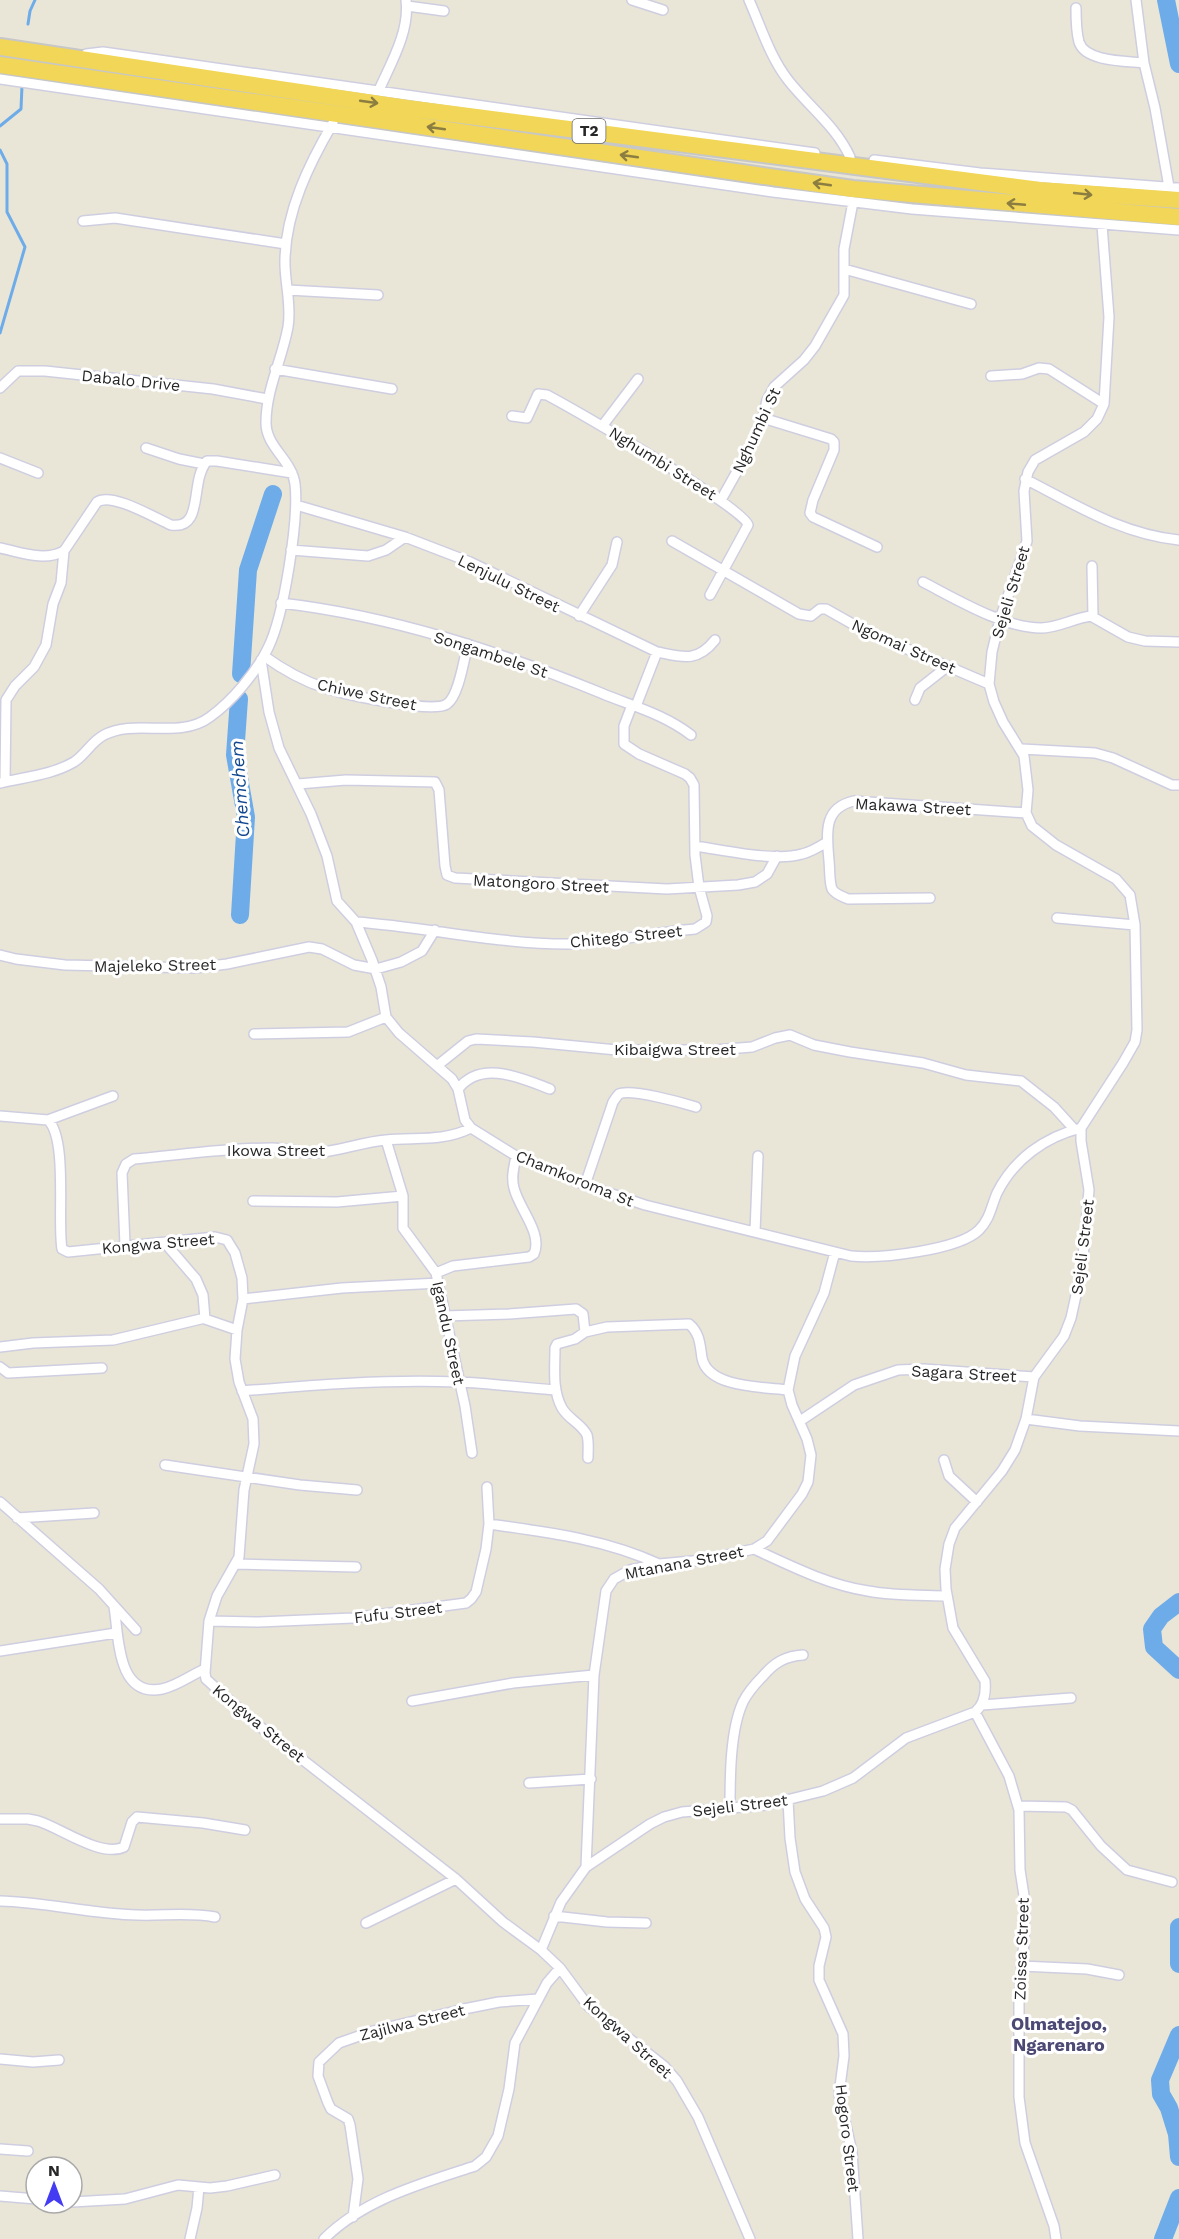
<svg xmlns="http://www.w3.org/2000/svg" width="1179" height="2239" viewBox="0 0 1179 2239" font-family="'Work Sans',sans-serif">
<style>
.lines{fill:none;stroke-linecap:round;stroke-linejoin:round}
.stream{stroke:#6eace9;stroke-width:3}
.river{stroke:#6eace9;stroke-width:18}
.minor-casing{stroke:#cfcee0;stroke-width:12}
.trunk-casing{stroke:#c7c7c7;stroke-width:20}
.minor{stroke:#fff;stroke-width:9}
.trunk{stroke:#f1d658;stroke-width:16}
.oneway{stroke:#8c7e40}
.labels{text-anchor:middle;stroke-width:6;stroke-linejoin:round;paint-order:stroke}
.shield{fill:#fff;stroke:#686868;stroke-width:1.5}
.shield-label{font-size:15px;font-weight:bold;fill:#272727}
.street-label{font-size:16px;fill:#272727;stroke:#fff}
.water-label{font-size:18px;font-style:italic;fill:#124890;stroke:#fff}
.neighbourhood-label{font-size:18px;font-weight:bold;fill:#4c4a75;stroke:#fff}
</style>
<rect width="100%" height="100%" fill="#e9e6d8"/>
<g class="lines">
<!-- stream -->
<path class="stream" d="M 28,24 L 30,11 L 35,0
M 0,126 L 21,109 L 22,86
M 0,150 L 7,164 L 7,212 L 25,247 L 0,333"/>
<!-- river -->
<path class="river" d="M 1166,0 L 1179,64
M 241,674 L 248,570 L 273,494
M 239,699 L 235,755 L 246,817 L 240,915
M 1179,1602 L 1161,1616 L 1152,1629 L 1154,1647 L 1179,1670
M 1179,1927 L 1179,1964
M 1179,2035 L 1160,2080 L 1161,2094 L 1169,2108 L 1177,2134 L 1179,2157
M 1163,2239 L 1179,2198"/>
<!-- minor casing -->
<g class="minor-casing">
<path id="minor" d="M 632,0 L 663,10
M 749,0 C 761,27 770,57 788,80 C 809,107 836,126 850,157
M 1136,0 L 1144,63 L 1155,108 L 1169,187
M 407,6 L 444,11
M 1076,8 C 1076,19 1076,31 1079,42 C 1085,62 1127,61 1144,63
M 86,54 L 103,52 L 815,153
M 0,79 L 773,192 L 912,209 L 1179,230
M 379,90 C 391,63 410,31 406,0
M 874,160 L 980,173 L 1179,188
M 83,221 L 115,218 L 286,244
M 844,269 L 971,304
M 288,290 L 378,295
M 275,369 L 392,389
M 991,376 L 1022,374 L 1039,368 L 1049,369 L 1104,404
M 0,388 L 18,371 L 45,371 L 213,389 L 267,399
M 512,416 L 527,418 L 538,394 L 547,395 C 573,409 745,508 748,525 L 710,595
M 763,418 L 831,439 L 834,442 L 834,450 L 813,500 L 810,513 L 813,517 L 877,547
M 603,425 L 638,379
M 146,448 L 179,459 L 204,464
M 0,458 L 38,473
M 1025,479 C 1076,505 1121,534 1179,540
M 721,500 L 754,441 L 763,418 L 767,400 L 774,387 L 804,360 L 815,346 L 844,295 L 844,249 L 853,202
M 296,505 L 405,537 L 470,562 L 657,652 C 682,657 697,663 715,640
M 672,541 L 799,614 L 811,616 L 820,609 L 826,609 L 865,631 L 989,684
M 0,548 C 20,552 44,562 64,551
M 291,550 L 368,556 L 386,550 L 405,537
M 1092,566 L 1093,616
M 923,582 C 956,599 1004,628 1041,628 C 1058,628 1074,618 1091,616 L 1128,637 L 1145,641 L 1179,642
M 281,603 C 392,616 498,651 601,693 C 632,706 664,714 691,735
M 579,616 L 612,565 L 617,542
M 264,656 C 282,669 303,681 325,688 C 344,694 433,714 447,704 C 459,696 464,658 468,644
M 261,660 L 269,712 L 279,748 L 311,814 L 327,856 L 337,901 L 356,922 L 372,960 L 381,987 L 386,1017 L 399,1033 L 452,1079 L 458,1089 L 465,1120 L 471,1128 L 516,1156 L 551,1171 L 585,1185 L 645,1205 L 851,1256 C 880,1259 959,1250 979,1230 C 990,1219 991,1207 997,1193 C 1014,1159 1045,1137 1081,1128
M 915,700 L 920,688 L 948,666
M 636,706 L 657,652
M 1022,749 L 1095,753 L 1113,758 L 1172,785 L 1179,785
M 5,782 L 6,700 L 15,686 L 34,667 L 46,645 L 53,604 L 61,583 L 64,551 L 97,502 C 112,492 155,518 171,525 C 205,530 189,482 207,461 L 217,461 L 292,473
M 0,783 C 25,777 52,775 74,762 C 85,755 92,741 104,735 C 136,718 179,740 210,717 C 232,701 256,673 268,648 C 284,616 299,519 295,484 C 292,460 266,447 266,423 C 266,389 282,360 288,327 C 292,304 284,281 285,259 C 286,211 309,164 333,123
M 298,784 L 346,780 L 435,782 L 439,790 L 445,866 L 447,875 L 455,878 L 667,889 L 738,885 L 755,882 L 767,874 L 777,856
M 695,846 C 724,850 775,862 802,854 C 811,852 819,847 827,842
M 930,898 L 848,899 C 842,896 836,895 832,889 C 829,881 830,869 829,861 C 827,835 822,808 854,801 L 1026,813
M 1057,918 L 1135,925
M 356,922 C 426,927 496,944 567,944 C 610,944 652,932 695,929 L 706,922 L 707,916 L 699,887 L 695,855 L 694,785 L 690,778 L 685,774 L 639,754 L 624,744 L 624,726 L 632,705
M 0,955 L 16,959 L 65,965 L 195,968 L 227,964 L 309,947 L 322,949 L 354,965 L 376,969 L 401,962 L 422,951 L 435,930
M 254,1034 L 348,1032 L 386,1017
M 438,1065 L 468,1041 L 476,1039 L 533,1042 L 617,1050 L 714,1050 L 752,1047 L 775,1038 L 790,1035 L 814,1045 L 850,1052 L 923,1063 L 966,1075 L 1021,1081 L 1054,1107 L 1074,1129
M 458,1089 C 481,1059 521,1078 550,1089
M 0,1116 L 48,1120 C 68,1139 57,1222 62,1249 L 68,1252 L 215,1237 L 227,1240 L 235,1253 L 242,1278 L 243,1299 L 237,1330 L 235,1359 L 239,1382 L 253,1419 L 254,1444 L 244,1490 L 239,1557 L 217,1596 L 209,1621 L 205,1673 L 206,1679 L 249,1718 L 456,1879 L 503,1922 L 541,1950 L 560,1968 L 588,2006 L 664,2066 L 677,2081 L 698,2117 L 750,2239
M 48,1120 L 113,1096
M 386,1140 L 403,1196 L 403,1228 L 436,1273
M 585,1185 L 613,1102 C 615,1099 617,1096 619,1094 C 630,1088 683,1103 696,1107
M 253,1201 L 337,1202 L 403,1196
M 755,1232 L 758,1156
M 165,1243 L 196,1279 L 203,1295 L 205,1319 L 237,1330
M 125,1245 L 122,1173 L 126,1164 L 134,1159 C 180,1155 226,1148 272,1148 C 286,1148 299,1153 313,1153 C 338,1152 361,1142 386,1140 C 416,1137 443,1142 471,1128
M 243,1299 L 342,1288 L 439,1283
M 444,1316 L 509,1314 L 576,1309 L 583,1314 L 585,1332
M 0,1347 L 33,1343 L 113,1340 L 205,1318
M 0,1367 L 8,1373 L 102,1368
M 242,1391 C 314,1385 387,1379 458,1382 C 490,1383 523,1388 555,1390
M 1026,1419 L 1080,1426 L 1179,1431
M 800,1421 L 854,1385 L 898,1370 L 924,1369 L 1034,1377
M 472,1453 L 465,1406 L 436,1273 L 453,1266 L 529,1257 L 534,1254 C 543,1233 519,1209 514,1188 C 511,1177 514,1167 516,1156
M 588,1458 C 588,1451 589,1442 587,1435 C 582,1424 568,1419 562,1408 C 552,1390 555,1368 555,1348 L 557,1344 L 575,1339 L 585,1332 L 607,1327 L 689,1324 C 700,1333 700,1345 702,1358 C 708,1388 763,1387 788,1390
M 944,1460 L 949,1476 L 977,1502
M 165,1465 L 300,1485 L 357,1490
M 0,1502 L 99,1589 L 136,1630
M 17,1518 L 94,1513
M 489,1524 C 547,1532 605,1539 659,1564
M 754,1549 C 791,1566 828,1585 868,1591 C 894,1596 921,1595 947,1596
M 235,1564 L 356,1567
M 114,1607 C 119,1635 116,1698 162,1689 C 177,1686 191,1675 205,1669
M 209,1621 L 259,1622 L 353,1618 L 466,1603 L 471,1599 L 476,1592 L 486,1549 L 489,1524 L 487,1487
M 0,1651 L 116,1633
M 412,1701 L 513,1683 L 594,1675
M 982,1705 L 1071,1698
M 975,1712 L 1009,1776 L 1019,1810 L 1020,1870 L 1025,1902 L 1024,1942 L 1019,1997 L 1019,2097 L 1025,2143 L 1054,2226 L 1056,2239
M 529,1783 L 591,1779
M 788,1800 L 790,1838 L 795,1872 L 805,1899 L 824,1928 L 826,1937 L 819,1966 L 819,1980 L 843,2034 L 844,2056 L 839,2094 L 852,2152 L 858,2239
M 1018,1806 L 1066,1807 L 1072,1810 L 1101,1846 L 1127,1870 L 1172,1882
M 730,1809 C 730,1778 730,1730 743,1702 C 748,1692 755,1684 763,1676 C 774,1663 785,1656 803,1655
M 0,1819 L 28,1819 L 38,1821 C 61,1828 101,1858 124,1847 L 132,1822 L 137,1817 L 203,1823 L 245,1830
M 586,1867 L 594,1675 L 606,1591 L 614,1579 L 630,1570 L 659,1564 L 703,1560 L 754,1549 L 767,1541 L 802,1494 L 808,1482 L 811,1455 L 807,1439 L 792,1405 L 788,1390 L 795,1356 L 824,1293 L 835,1252
M 0,1901 C 46,1902 91,1914 137,1915 C 164,1916 189,1912 215,1917
M 554,1916 L 607,1922 L 646,1923
M 366,1923 L 456,1879
M 541,1950 L 561,1902 L 586,1867 L 650,1824 L 664,1817 L 682,1812 L 766,1805 L 823,1791 L 853,1778 L 906,1738 L 975,1712 C 984,1705 986,1692 985,1681 L 953,1628 L 946,1589 L 945,1569 L 949,1544 L 955,1528 L 1002,1471 L 1015,1450 L 1026,1419 L 1034,1377 L 1064,1336 L 1071,1318 L 1082,1268 L 1089,1190 L 1081,1141 L 1081,1128 L 1123,1063 L 1135,1042 L 1137,1030 L 1135,925 L 1130,895 L 1116,879 L 1056,845 L 1032,826 L 1026,813 L 1028,790 L 1024,756 L 1003,722 L 994,702 L 989,684 L 992,652 L 1000,619 L 1027,541 L 1024,491 L 1028,472 L 1035,460 L 1084,432 L 1097,419 L 1104,404 L 1109,317 L 1102,225
M 1021,1966 L 1087,1969 L 1119,1975
M 0,2059 L 33,2062 L 59,2060
M 0,2149 L 28,2151
M 0,2196 L 36,2199
M 72,2202 L 125,2199 L 178,2185 L 210,2188 L 227,2186 L 275,2175
M 353,2217 L 358,2179 L 350,2125 L 348,2119 L 331,2109 L 328,2103 L 318,2076 L 319,2062 L 339,2043 L 373,2031 L 464,2009 L 499,2002 L 538,1999
M 190,2239 L 197,2208 L 199,2187
M 324,2239 C 364,2199 423,2183 475,2166 L 486,2157 L 498,2136 L 509,2089 L 515,2043 L 547,1983 L 560,1968"/>
</g>
<!-- trunk casing -->
<g class="trunk-casing">
<path id="trunk" d="M 0,47 L 407,108 L 1040,190 L 1179,200
M 0,65 L 853,189 L 1179,217"/>
</g>
<!-- minor -->
<use href="#minor" class="minor"/>
<!-- trunk -->
<use href="#trunk" class="trunk"/>
</g>
<!-- one-way arrows -->
<defs><path id="oneway-shaft" d="M-6 0H5M1.5-3L5.5 0L1.5 3" fill="none" stroke-width="1.6" stroke-linecap="round" stroke-linejoin="round" transform="scale(1.5)"/></defs>
<g class="oneway">
<use href="#oneway-shaft" transform="translate(369 102) rotate(8)"/>
<use href="#oneway-shaft" transform="translate(436 128) rotate(-172)"/>
<use href="#oneway-shaft" transform="translate(629 156) rotate(-172)"/>
<use href="#oneway-shaft" transform="translate(822 184) rotate(-172)"/>
<use href="#oneway-shaft" transform="translate(1083 194) rotate(6)"/>
<use href="#oneway-shaft" transform="translate(1016 204) rotate(-175)"/>
</g>
<g class="labels">
<!-- shield labels -->
<rect class="shield" x="572.5" y="119" width="33" height="24" rx="4.5"/>
<g class="shield-label">
<text x="589" y="136">T2</text>
</g>
<!-- street labels -->
<g class="street-label">
<text transform="translate(131 380) rotate(6)" y="6">Dabalo Drive</text>
<text transform="translate(756 430) rotate(-65)" y="6">Nghumbi St</text>
<text transform="translate(663 463) rotate(32)" y="6">Nghumbi Street</text>
<text transform="translate(509 583) rotate(26)" y="6">Lenjulu Street</text>
<text transform="translate(1010 592) rotate(-73)" y="6">Sejeli Street</text>
<text transform="translate(904 646) rotate(24)" y="6">Ngomai Street</text>
<text transform="translate(491 654) rotate(18)" y="6">Songambele St</text>
<text transform="translate(367 694) rotate(12)" y="6">Chiwe Street</text>
<text transform="translate(913 806) rotate(3)" y="6">Makawa Street</text>
<text transform="translate(541 883) rotate(3)" y="6">Matongoro Street</text>
<text transform="translate(626 936) rotate(-6)" y="6">Chitego Street</text>
<text transform="translate(155 965) rotate(-1)" y="6">Majeleko Street</text>
<text x="675" y="1055">Kibaigwa Street</text>
<text x="276" y="1156">Ikowa Street</text>
<text transform="translate(575 1178) rotate(22)" y="6">Chamkoroma St</text>
<text transform="translate(158 1243) rotate(-5)" y="6">Kongwa Street</text>
<text transform="translate(1082 1247) rotate(-83)" y="6">Sejeli Street</text>
<text transform="translate(449 1333) rotate(78)" y="6">Igandu Street</text>
<text transform="translate(964 1373) rotate(3)" y="6">Sagara Street</text>
<text transform="translate(684 1562) rotate(-11)" y="6">Mtanana Street</text>
<text transform="translate(398 1612) rotate(-7)" y="6">Fufu Street</text>
<text transform="translate(259 1723) rotate(39)" y="6">Kongwa Street</text>
<text transform="translate(740 1805) rotate(-7)" y="6">Sejeli Street</text>
<text transform="translate(1021 1949) rotate(-88)" y="6">Zoissa Street</text>
<text transform="translate(412 2022) rotate(-14)" y="6">Zajilwa Street</text>
<text transform="translate(628 2037) rotate(42)" y="6">Kongwa Street</text>
<text transform="translate(848 2138) rotate(83)" y="6">Hogoro Street</text>
</g>
<!-- water labels -->
<g class="water-label">
<text transform="translate(240 789) rotate(-94)" y="6">Chemchem</text>
</g>
<!-- neighbourhood labels -->
<g class="neighbourhood-label">
<text x="1059" y="2030">Olmatejoo,<tspan x="1059" dy="21">Ngarenaro</tspan></text>
</g>
</g>
<!-- north arrow -->
<g transform="translate(54 2185)"><circle r="28" fill="#ffffff" stroke="#a9a9a9" stroke-width="1.5"/>
<path d="M0-4.5L10 22L0 15L-10 22Z" fill="#443cf2"/>
<text y="-9" font-size="16" font-weight="bold" text-anchor="middle" fill="#272727">N</text>
</g>
</svg>
